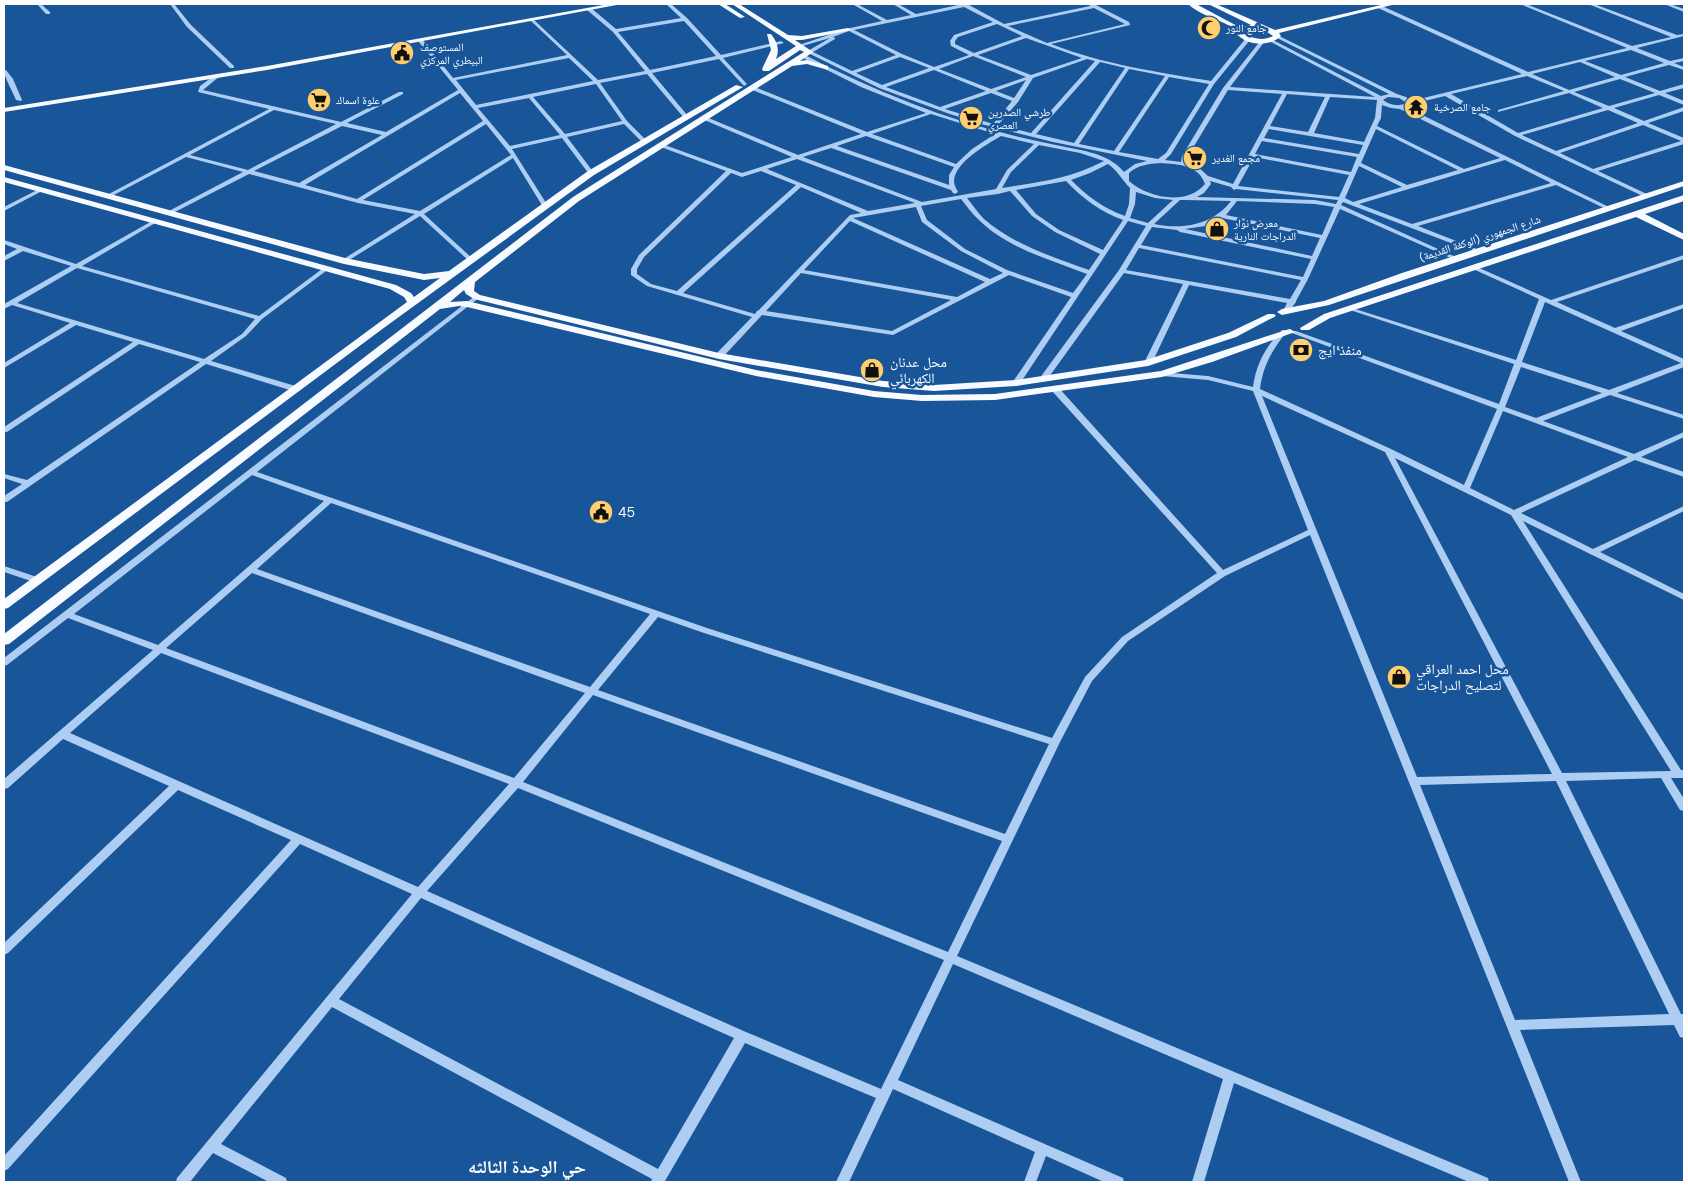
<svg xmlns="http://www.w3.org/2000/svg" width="1688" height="1186" viewBox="0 0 1688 1186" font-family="'DM Sans','Noto Naskh Arabic',sans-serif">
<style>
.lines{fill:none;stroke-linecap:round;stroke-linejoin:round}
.minor{fill:#adcef2;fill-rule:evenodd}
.major{fill:#f7faff;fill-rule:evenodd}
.labels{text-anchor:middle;stroke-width:5;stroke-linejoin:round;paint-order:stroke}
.far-poi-label{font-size:11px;fill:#fff;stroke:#185599;text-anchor:start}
.far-street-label{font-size:11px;fill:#fff;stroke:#185599}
.poi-label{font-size:14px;fill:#fff;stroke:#185599;text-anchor:start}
.near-neighbourhood-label{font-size:18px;font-weight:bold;fill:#fff;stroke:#185599}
</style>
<rect width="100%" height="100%" fill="#185599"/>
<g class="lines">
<!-- minor -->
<path class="minor" d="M 37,4 L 41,4 L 50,12 L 50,14 L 46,14 Z
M 170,4 L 174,4 L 191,25 L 234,66 L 234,68 L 230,68 L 187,27 Z
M 666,4 L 671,4 L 687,18 L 721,55 L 781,41 L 784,43 L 723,58 L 746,83 L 747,84 L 744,86 L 719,59 L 652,73 L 688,116 L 689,117 L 686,119 L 684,118 L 647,74 L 600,83 L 627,121 L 647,141 L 647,143 L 643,143 L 624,124 L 567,137 L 594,173 L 591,175 L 589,174 L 562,138 L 512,149 L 548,206 L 547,207 L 543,207 L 513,158 L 424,214 L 473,259 L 473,261 L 469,261 L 420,216 L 346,262 L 342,262 L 342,260 L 415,214 L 358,203 L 249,174 L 171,214 L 167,214 L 167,212 L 243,172 L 186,157 L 110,197 L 105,196 L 269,109 L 198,92 L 200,86 L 215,75 L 220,76 L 203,90 L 341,122 L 399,92 L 403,92 L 403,94 L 347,123 L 386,132 L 458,90 L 418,41 L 418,39 L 422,39 L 453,78 L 567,55 L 531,21 L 531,19 L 533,19 L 598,80 L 645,71 L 613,32 L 587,10 L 587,8 L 591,8 L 616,29 L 681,18 ZM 684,21 L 716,56 L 650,70 L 618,32 ZM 569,58 L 593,81 L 476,105 L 456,80 ZM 596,84 L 622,121 L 565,134 L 533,97 ZM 460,93 L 483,121 L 357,199 L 305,185 ZM 529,98 L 560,135 L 510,146 L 478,108 ZM 274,110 L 336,124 L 248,170 L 190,155 ZM 486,124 L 511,155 L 420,211 L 363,200 ZM 342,126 L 382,135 L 299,183 L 254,171 Z
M 852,4 L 857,4 L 887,20 L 911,15 L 893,4 L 898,4 L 916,14 L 963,4 L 971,4 L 969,5 L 1004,24 L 1090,6 L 1089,4 L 1094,4 L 1129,22 L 1130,25 L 1051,44 C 1102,64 1157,72 1211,81 L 1246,38 L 1250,38 L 1250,40 L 1214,84 L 1171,154 L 1165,160 L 1181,162 L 1182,156 L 1223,88 L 1261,40 L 1265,41 L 1230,87 L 1375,97 L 1269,41 L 1269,39 L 1271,39 L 1381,96 L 1389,94 L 1275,37 L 1275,36 L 1277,35 L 1397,94 L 1406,97 L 1411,101 L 1522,74 L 1378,8 L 1378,6 L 1382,6 L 1528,72 L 1627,48 L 1520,4 L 1526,4 L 1632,46 L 1671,37 L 1588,4 L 1594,4 L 1677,35 L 1684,34 L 1684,36 L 1637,48 L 1670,61 L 1684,58 L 1684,61 L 1674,63 L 1684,67 L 1684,70 L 1669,65 L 1625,77 L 1660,91 L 1684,84 L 1684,88 L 1665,93 L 1684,101 L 1684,105 L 1659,95 L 1614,108 L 1644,121 L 1684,107 L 1684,111 L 1648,123 L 1684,138 L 1684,144 L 1598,171 L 1649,195 L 1650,196 L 1647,198 L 1515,136 L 1445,96 L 1412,104 L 1406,107 L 1611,208 L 1606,209 L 1556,185 L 1418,226 L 1479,250 L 1479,252 L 1477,253 L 1343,202 L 1341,205 L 1458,258 L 1455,260 L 1453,259 L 1340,209 L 1308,279 L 1296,301 L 1296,302 L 1287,314 L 1283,314 L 1282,313 L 1287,303 L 1189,285 L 1152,363 L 1148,365 L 1144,363 L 1183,284 L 1124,273 L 1046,381 L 1040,381 L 1039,379 L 1119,270 L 1146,226 L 1128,221 L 1019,385 L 1016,385 L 1012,383 L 1071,297 L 1009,275 L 893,335 L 762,315 L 722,358 L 716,358 L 716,354 L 752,317 L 647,286 L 631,275 L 631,269 L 639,255 L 726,171 L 658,146 L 658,144 L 662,144 L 742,173 L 792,157 L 702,119 L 702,117 L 706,117 L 798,155 L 861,134 L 750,89 L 749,88 L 752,86 L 867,132 L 926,113 L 861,87 L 801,57 L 801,55 L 805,55 C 883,96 965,127 1051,144 C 1076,150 1107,151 1124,172 L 1135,164 L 1147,161 L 1053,142 L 981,124 L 947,113 L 879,88 L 806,52 L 830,38 L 799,47 L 799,45 L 846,29 L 882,21 ZM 964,7 L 993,22 L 954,35 L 950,41 L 951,46 L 969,55 L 934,67 L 902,54 L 854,30 ZM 1094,8 L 1125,24 L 1047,43 L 1008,26 ZM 997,24 L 1022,36 L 974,53 L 955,44 L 955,41 L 958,37 ZM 849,31 L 896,55 L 852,71 L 813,52 L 835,39 L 835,38 L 833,37 ZM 1026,38 L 1082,58 L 1031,75 L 978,55 ZM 1631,50 L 1664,63 L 1621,75 L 1585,61 ZM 973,56 L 1026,77 L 991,89 L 939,69 ZM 900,57 L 929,68 L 882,85 L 856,73 ZM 1087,59 L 1095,61 L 1031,133 L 998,125 L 1018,102 L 1033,78 ZM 1100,62 L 1125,68 L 1074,143 L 1036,134 ZM 1580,62 L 1615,77 L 1569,90 L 1532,74 ZM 1129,69 L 1165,76 L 1114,151 L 1079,144 ZM 934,70 L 986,91 L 940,107 L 886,87 ZM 1527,76 L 1564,91 L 1498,110 L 1498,112 L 1569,93 L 1603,108 L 1518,133 L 1451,94 ZM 1169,77 L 1209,84 L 1166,153 L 1158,159 L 1119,152 ZM 1620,79 L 1655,93 L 1609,106 L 1574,92 ZM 1026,80 L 1014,98 L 996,91 ZM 1228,90 L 1282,94 L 1233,184 L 1208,176 L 1198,167 L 1187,163 L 1188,156 ZM 991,93 L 1012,101 L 993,124 L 945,109 ZM 1287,94 L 1325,97 L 1308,132 L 1270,126 ZM 1330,97 L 1377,100 L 1375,118 L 1364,142 L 1314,133 ZM 1388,97 L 1399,98 L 1407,103 C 1398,107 1390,105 1383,100 ZM 1382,105 L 1391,108 L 1400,109 L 1500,158 L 1464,169 L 1377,126 L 1381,118 ZM 1608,110 L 1638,123 L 1556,151 L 1522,135 ZM 931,114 L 995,134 L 972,149 L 956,164 L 872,134 ZM 1643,125 L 1681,141 L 1593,169 L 1560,153 ZM 1269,129 L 1363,145 L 1359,154 L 1264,138 ZM 1376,129 L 1458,170 L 1407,185 L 1361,163 ZM 866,136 L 954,167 L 949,175 L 949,185 L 837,146 ZM 1001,136 L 1034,144 L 1007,170 L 996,189 L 922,202 L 803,157 L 831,148 L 951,190 L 953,193 L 955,194 L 958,192 C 956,188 954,185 954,181 C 955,162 986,145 1001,136 ZM 1262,141 L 1357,157 L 1351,172 L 1255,154 ZM 1039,145 L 1080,153 L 1104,161 C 1070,179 1039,182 1002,188 L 1011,172 ZM 1254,157 L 1349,175 L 1339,197 L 1238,186 ZM 797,159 L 915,203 L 868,211 L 767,169 ZM 1505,160 L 1551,183 L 1412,224 L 1359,204 ZM 1160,163 C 1177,164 1199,165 1205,184 C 1187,206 1148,198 1129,181 L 1129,173 C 1138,165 1148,164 1160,163 ZM 1108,164 C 1118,171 1122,180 1130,188 L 1129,204 L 1125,216 C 1104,209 1086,195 1071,180 L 1090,173 ZM 1359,166 L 1402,187 L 1353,202 L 1345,198 ZM 761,171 L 796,185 L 677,291 L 651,284 L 637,274 L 637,269 L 644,257 L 731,173 L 742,177 ZM 1066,181 C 1082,198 1101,212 1123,220 L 1103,250 L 1059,230 L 1036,214 L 1016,190 ZM 1210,181 L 1231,187 L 1234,190 L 1236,189 L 1338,200 L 1336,204 L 1315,200 L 1197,197 L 1204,193 L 1211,184 ZM 801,187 L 861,213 L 850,215 L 759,310 L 757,311 L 755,314 L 683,293 ZM 1010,191 L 1032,216 L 1055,232 L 1100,254 L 1089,270 C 1053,257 1014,245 984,219 C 978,213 973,205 967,198 L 998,194 ZM 1136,192 L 1155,198 L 1173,200 L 1148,223 L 1130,218 L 1135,204 ZM 961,199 C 967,206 972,214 979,220 C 1007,248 1051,260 1087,274 L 1073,293 L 1007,270 L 965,249 L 927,220 L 921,206 ZM 1180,200 L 1185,200 L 1231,201 C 1213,225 1182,230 1154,224 ZM 1237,201 L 1315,204 L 1334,207 L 1322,235 L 1226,215 ZM 916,207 L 922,222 L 961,251 L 1003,273 L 990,279 L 853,218 ZM 1222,218 L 1320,238 L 1312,256 L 1185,229 L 1205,226 ZM 850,221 L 985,282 L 957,297 L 804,270 ZM 1152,227 L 1177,230 L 1180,232 L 1311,259 L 1303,277 L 1141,245 ZM 1139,248 L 1301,280 L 1290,299 L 1126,270 ZM 801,273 L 951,300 L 892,331 L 766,311 Z
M 1664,4 L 1670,4 L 1684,9 L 1684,12 Z
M 4,70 L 6,70 L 13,79 L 22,100 L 21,101 L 16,100 C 13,92 4,77 4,70 Z
M 39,189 L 44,190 L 4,211 L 4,207 Z
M 152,221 L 157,222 L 82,266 L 259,316 L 322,269 L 326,269 L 326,271 L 262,319 L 246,336 L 211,361 L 299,387 L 300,389 L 299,391 L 293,391 L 206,364 L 7,502 L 4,502 L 4,496 L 22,484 L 4,478 L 4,474 L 27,480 L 200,362 L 139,344 L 7,432 L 4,432 L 4,427 L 133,342 L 76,325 L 4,368 L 4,363 L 70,323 L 12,305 L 4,309 L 4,304 L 71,266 L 23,251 L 4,261 L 4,256 L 17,249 L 4,244 L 4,240 L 76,264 ZM 77,268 L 255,319 L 242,334 L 204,359 L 17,303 Z
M 1684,255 L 1684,259 L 1557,302 L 1615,328 L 1684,304 L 1684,308 L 1621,331 L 1684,359 L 1684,367 L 1617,393 L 1684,415 L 1684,419 L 1610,395 L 1543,421 L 1634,454 L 1684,432 L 1684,437 L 1641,457 L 1684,472 L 1684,477 L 1635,460 L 1521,513 L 1593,549 L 1684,506 L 1684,511 L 1600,552 L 1684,594 L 1684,600 L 1523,521 L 1681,770 L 1684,770 L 1684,778 L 1671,778 L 1684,799 L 1684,811 L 1680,810 L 1661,778 L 1566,781 L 1681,1014 L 1684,1014 L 1684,1038 L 1680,1037 L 1674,1025 L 1520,1030 L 1581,1182 L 1569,1182 L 1310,535 L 1225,576 L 1128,641 L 1092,681 L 1060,742 L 957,956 L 1488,1178 L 1489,1182 L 1469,1182 L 1234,1083 L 1204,1182 L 1192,1182 L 1223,1079 L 953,964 L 898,1080 L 1123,1178 L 1124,1182 L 1104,1182 L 1046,1156 L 1036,1182 L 1024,1182 L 1035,1152 L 893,1089 L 849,1182 L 836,1182 L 876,1098 L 745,1043 L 665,1181 L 651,1182 L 652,1179 L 332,1007 L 221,1144 L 286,1178 L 287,1182 L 269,1182 L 213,1153 L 190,1182 L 176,1182 L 177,1178 L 412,894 L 300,844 L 8,1169 L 4,1171 L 4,1156 L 291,840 L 178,790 L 8,953 L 4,955 L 4,943 L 169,786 L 63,739 L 8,788 L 4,789 L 4,779 L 153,650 L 68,618 L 7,665 L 4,666 L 4,658 L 475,296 L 477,295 L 480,297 L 257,472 L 707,628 L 1052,738 L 1085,677 L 1122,637 L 1217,573 L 1052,391 L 1052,387 L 1058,387 L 1223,570 L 1308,530 L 1253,391 L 1208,380 L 1162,376 L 1158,374 L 1159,372 L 1208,376 L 1253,387 C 1256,364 1266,346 1282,330 L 1286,330 L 1287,331 C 1273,349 1263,365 1260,389 L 1391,449 L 1464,485 L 1497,409 L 1292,333 L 1292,331 L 1296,331 L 1499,404 L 1514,364 L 1347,309 L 1348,308 L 1352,308 L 1516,360 L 1539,299 L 1473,269 L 1473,267 L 1477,267 L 1551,300 ZM 1545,302 L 1681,363 L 1609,390 L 1522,362 ZM 1521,367 L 1602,393 L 1536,418 L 1505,407 ZM 1262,396 L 1385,452 L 1552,774 L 1417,777 ZM 1503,411 L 1628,457 L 1514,510 L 1470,488 ZM 1395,458 L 1511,515 L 1671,771 L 1562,773 ZM 252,475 L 324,501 L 158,645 L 74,614 ZM 331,503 L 650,614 L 590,687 L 257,569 ZM 252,573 L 585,693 L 514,778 L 166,648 ZM 658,617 L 701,632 L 1049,744 L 1005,834 L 598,690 ZM 161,653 L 509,784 L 418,887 L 70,733 ZM 593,695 L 1002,841 L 948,952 L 523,782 ZM 1556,781 L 1669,1014 L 1515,1020 L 1420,785 ZM 518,788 L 944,960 L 881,1089 L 746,1032 L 427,891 ZM 421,898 L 734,1038 L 658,1169 L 339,999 Z
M 4,566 L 40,578 L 41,580 L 37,583 L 4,572 Z"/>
<!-- major -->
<path class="major" d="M 609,4 L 622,4 L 267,70 L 4,112 L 4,108 L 267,66 Z
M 718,4 L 725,4 L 745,17 L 740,18 Z
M 732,4 L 739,4 L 788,35 L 802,36 L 848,28 L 852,30 L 802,40 L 795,40 L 813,52 L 800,61 L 807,60 L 828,66 L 828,70 L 807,64 L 792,66 L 579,201 L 475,282 L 474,291 L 480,295 L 719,353 L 883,381 L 934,385 L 1016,380 L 1146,360 L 1228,333 L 1268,314 L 1274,314 L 1276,316 L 1236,337 L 1148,366 L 1016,386 L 934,391 L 883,387 L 719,359 L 474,299 L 466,294 L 464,290 L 450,302 L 467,301 L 756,370 L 874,391 L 922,395 L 995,394 L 1161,371 L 1286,330 L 1290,329 L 1295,332 L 1212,362 L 1162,377 L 995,400 L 922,401 L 874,397 L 756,376 L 467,307 L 459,306 L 440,309 L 9,644 L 4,645 L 4,634 L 573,197 L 804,52 L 800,50 L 769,71 L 763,71 L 762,69 L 771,50 L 767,34 L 771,34 C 777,42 780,49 776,59 L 796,46 Z
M 1188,4 L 1196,4 L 1241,28 L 1251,25 L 1208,4 L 1216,4 L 1275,30 L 1385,4 L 1396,4 L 1279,33 L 1281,36 C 1271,46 1251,46 1240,37 C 1234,33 1234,28 1226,24 C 1214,18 1197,13 1188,4 ZM 1252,29 L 1264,30 L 1273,36 C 1264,41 1254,39 1244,34 L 1244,32 Z
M 736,85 L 743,87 L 594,175 L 381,330 L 8,608 L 4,609 L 4,599 L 407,302 L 404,297 L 390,289 L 4,182 L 4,177 L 396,285 L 411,293 L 414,297 L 440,278 L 424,280 L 344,264 L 4,170 L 4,165 L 345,258 L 424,274 L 449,271 L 588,171 Z
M 1684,181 L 1684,186 L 1329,305 L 1282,315 L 1277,312 L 1282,309 L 1324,301 L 1402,273 Z
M 1684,195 L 1684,201 L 1645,214 L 1684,234 L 1684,240 L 1636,217 L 1330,318 L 1309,330 L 1301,330 L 1300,328 L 1324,314 Z"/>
</g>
<!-- icons -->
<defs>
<g id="mosque-disc" transform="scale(1.25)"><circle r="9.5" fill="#ffcf6d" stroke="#185599"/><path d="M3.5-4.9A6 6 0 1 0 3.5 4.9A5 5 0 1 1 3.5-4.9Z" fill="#111"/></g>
<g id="civic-disc" transform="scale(1.25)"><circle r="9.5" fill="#ffcf6d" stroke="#185599"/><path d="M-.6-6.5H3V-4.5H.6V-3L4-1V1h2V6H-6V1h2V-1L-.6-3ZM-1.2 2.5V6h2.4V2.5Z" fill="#111"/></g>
<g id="supermarket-disc" transform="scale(1.25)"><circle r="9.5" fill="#ffcf6d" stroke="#185599"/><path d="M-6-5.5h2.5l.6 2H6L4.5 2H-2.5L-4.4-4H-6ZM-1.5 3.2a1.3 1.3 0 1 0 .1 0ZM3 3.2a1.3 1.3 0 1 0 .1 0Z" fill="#111"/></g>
<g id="temple-disc" transform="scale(1.25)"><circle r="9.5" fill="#ffcf6d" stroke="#185599"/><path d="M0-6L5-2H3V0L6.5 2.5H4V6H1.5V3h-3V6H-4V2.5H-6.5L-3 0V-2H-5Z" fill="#111"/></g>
<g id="shop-disc" transform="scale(1.25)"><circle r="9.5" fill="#ffcf6d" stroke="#185599"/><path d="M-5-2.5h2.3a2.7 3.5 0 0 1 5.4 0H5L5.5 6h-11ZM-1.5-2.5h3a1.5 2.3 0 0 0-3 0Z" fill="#111"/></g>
<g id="bank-disc" transform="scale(1.25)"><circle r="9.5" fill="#ffcf6d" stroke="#185599"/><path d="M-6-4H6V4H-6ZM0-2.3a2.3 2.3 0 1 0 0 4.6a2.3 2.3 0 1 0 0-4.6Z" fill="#111"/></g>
</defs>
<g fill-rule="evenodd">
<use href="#mosque-disc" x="1209" y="28"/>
<use href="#civic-disc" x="402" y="53"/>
<use href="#supermarket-disc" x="319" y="100"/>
<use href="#temple-disc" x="1416" y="107"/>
<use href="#supermarket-disc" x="971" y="118"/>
<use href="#supermarket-disc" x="1195" y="158"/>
<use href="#shop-disc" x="1217" y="229"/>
<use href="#bank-disc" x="1301" y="350"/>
<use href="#shop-disc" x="872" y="370"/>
<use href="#civic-disc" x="601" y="512"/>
<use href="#shop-disc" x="1399" y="677"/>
</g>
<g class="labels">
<!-- far-poi labels -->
<g class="far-poi-label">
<text x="1226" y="32">جامع النور</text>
<text x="420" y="51">المستوصف<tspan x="420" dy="13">البيطري المركزي</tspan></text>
<text x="336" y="104">علوة اسماك</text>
<text x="1434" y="111">جامع الصرخية</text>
<text x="988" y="116">طرشي الصدرين<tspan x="988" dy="13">العصري</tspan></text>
<text x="1212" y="162">مجمع الغدير</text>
<text x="1234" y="227">معرض نوار<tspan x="1234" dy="13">الدراجات النارية</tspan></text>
</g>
<!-- far-street labels -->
<g class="far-street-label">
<text transform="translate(1480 238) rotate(-18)" y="4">شارع الجمهوري (الوكفة القديمة)</text>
</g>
<!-- poi labels -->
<g class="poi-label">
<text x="1318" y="355">منفذ ايج</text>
<text x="890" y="367">محل عدنان<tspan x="890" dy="16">الكهربائي</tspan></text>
<text x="618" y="517">45</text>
<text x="1416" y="674">محل احمد العراقي<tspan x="1416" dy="16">لتصليح الدراجات</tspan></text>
</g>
<!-- near-neighbourhood labels -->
<g class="near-neighbourhood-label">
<text x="527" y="1173">حي الوحدة الثالثه</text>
</g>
</g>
<!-- border -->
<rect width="1688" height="1186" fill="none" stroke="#ffffff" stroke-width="10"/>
</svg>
